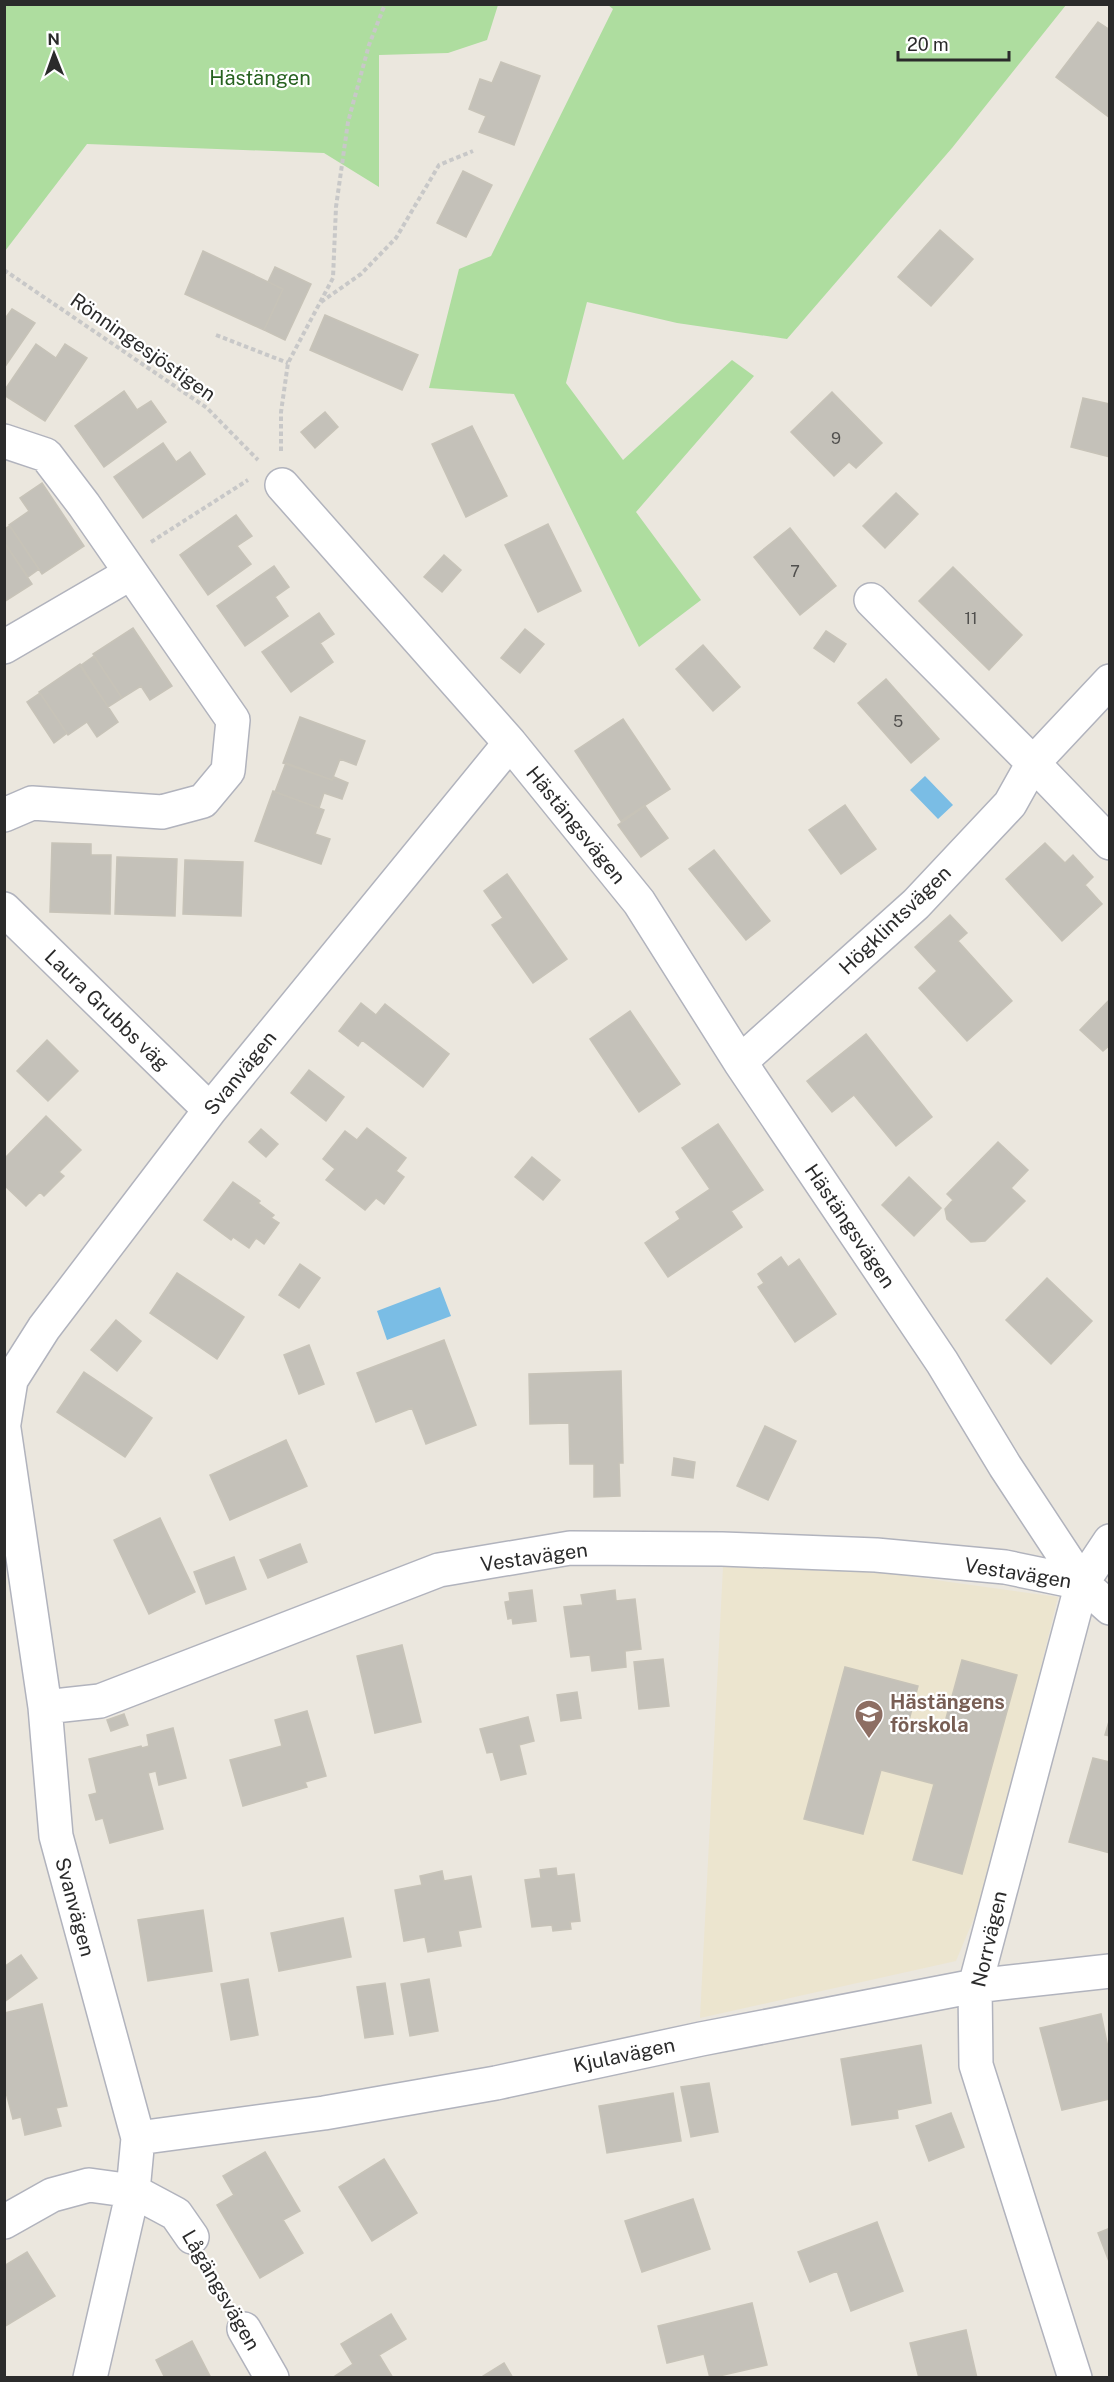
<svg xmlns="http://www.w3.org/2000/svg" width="1114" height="2382" viewBox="0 0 1114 2382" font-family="'Public Sans',sans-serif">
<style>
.education{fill:#ece5cf}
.green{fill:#aedd9f}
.water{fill:#7abde5}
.building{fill:#c4c1b9;stroke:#c7c3b8;stroke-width:1.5}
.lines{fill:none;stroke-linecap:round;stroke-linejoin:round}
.street-casing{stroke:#b1b3bd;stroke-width:36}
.path{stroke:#c8c8c8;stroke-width:4;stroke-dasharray:4.5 3;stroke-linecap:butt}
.street{stroke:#fff;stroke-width:33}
.labels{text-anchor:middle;stroke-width:4.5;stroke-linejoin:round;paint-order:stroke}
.number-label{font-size:16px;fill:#51504e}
.park-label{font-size:20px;fill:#276220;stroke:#fff}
.street-label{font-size:20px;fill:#2b2b2b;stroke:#fff}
.education-label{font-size:20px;font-weight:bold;fill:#785e54;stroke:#fff;text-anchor:start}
</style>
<rect width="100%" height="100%" fill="#ebe7de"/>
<!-- education -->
<path class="education" d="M 723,1567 L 878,1572 L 1058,1597 L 989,1882 L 956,1961 L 700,2018 Z"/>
<!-- green -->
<path class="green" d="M 5,4 L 498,4 L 498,5 L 487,40 L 448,53 L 379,55 L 379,187 L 324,153 L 87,144 L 5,251 Z
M 608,5 L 1066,5 L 952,148 L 787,339 L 677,323 L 587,302 L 566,383 L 623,460 L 732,360 L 754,376 L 636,512 L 701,600 L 639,647 L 514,394 L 429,388 L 459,269 L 491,256 L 613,9 Z"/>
<!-- water -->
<path class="water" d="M 925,776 L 953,805 L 938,819 L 910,790 Z
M 440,1287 L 451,1316 L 387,1340 L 377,1311 Z"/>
<!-- building -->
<path class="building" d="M 1098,22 L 1110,30 L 1110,118 L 1056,77 Z
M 501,62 L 540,76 L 514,145 L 479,132 L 486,116 L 469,109 L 480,79 L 492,83 Z
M 463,171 L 492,185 L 466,237 L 437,223 Z
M 940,230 L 973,259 L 931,306 L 898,277 Z
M 203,251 L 283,289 L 264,330 L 185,294 Z
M 275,267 L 311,284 L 285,340 L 264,330 L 283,289 L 268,282 Z
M 12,309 L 35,323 L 4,368 L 4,320 Z
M 325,315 L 418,355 L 402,390 L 310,350 Z
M 36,344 L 56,358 L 65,344 L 87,358 L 45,421 L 4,395 L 4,391 Z
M 124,391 L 137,410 L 151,401 L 166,422 L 104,467 L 75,426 Z
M 832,392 L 882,443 L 856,468 L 849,462 L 834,476 L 791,432 Z
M 1083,398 L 1110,404 L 1110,457 L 1071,447 Z
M 325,412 L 338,427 L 315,448 L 301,432 Z
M 472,426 L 507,496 L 466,517 L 432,444 Z
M 163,443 L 176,462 L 190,452 L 205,474 L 143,518 L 114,477 Z
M 42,483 L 84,546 L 42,574 L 9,525 L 29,511 L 20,498 Z
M 896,493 L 918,514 L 885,548 L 863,526 Z
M 236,515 L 252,536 L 237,546 L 251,564 L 208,595 L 180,555 Z
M 548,524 L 581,591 L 538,612 L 505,545 Z
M 10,526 L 39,569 L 28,577 L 4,542 L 4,529 Z
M 790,528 L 836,586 L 800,615 L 754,557 Z
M 4,542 L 32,584 L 4,602 Z
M 444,555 L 461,570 L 442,592 L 424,577 Z
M 274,566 L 289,587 L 275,597 L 288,616 L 245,646 L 217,606 Z
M 953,567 L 1022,635 L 989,670 L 919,601 Z
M 319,613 L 334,634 L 320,643 L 333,662 L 291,692 L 262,652 Z
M 133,628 L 172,686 L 150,700 L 141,686 L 122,698 L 93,654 Z
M 525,629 L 544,644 L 520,673 L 501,658 Z
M 826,631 L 846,644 L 834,662 L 814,648 Z
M 703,645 L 740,687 L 713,711 L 676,669 Z
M 94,656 L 122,698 L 108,707 L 80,666 Z
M 80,664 L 118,722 L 97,737 L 87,722 L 68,735 L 39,692 Z
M 886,679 L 939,739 L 911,763 L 858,703 Z
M 40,693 L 67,733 L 54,743 L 27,702 Z
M 300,717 L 365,741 L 356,765 L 340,759 L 332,780 L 283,763 Z
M 623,719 L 670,789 L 621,821 L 575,751 Z
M 286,763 L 332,780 L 334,777 L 348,783 L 342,799 L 324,793 L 319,808 L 275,792 Z
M 273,791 L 324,810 L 315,834 L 330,839 L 321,864 L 255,841 Z
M 845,805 L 876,849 L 841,874 L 809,830 Z
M 645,806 L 668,838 L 641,857 L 618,825 Z
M 52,843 L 91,844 L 91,855 L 111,855 L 110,914 L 50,912 Z
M 1045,843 L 1065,863 L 1073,855 L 1093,877 L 1085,885 L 1102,904 L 1062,941 L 1006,879 Z
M 714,850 L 770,921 L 746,940 L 689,869 Z
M 117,857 L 177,859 L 175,916 L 115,914 Z
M 185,860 L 243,862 L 241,916 L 183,914 Z
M 507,874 L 567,959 L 533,983 L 492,925 L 503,918 L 484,891 Z
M 950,915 L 967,933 L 958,941 L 1012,1001 L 967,1041 L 919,988 L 937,971 L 915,947 Z
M 1110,999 L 1110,1045 L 1103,1051 L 1080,1030 Z
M 361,1003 L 376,1015 L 385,1004 L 449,1054 L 423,1087 L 362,1040 L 358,1046 L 339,1031 Z
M 630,1011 L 680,1084 L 639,1112 L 590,1039 Z
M 866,1034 L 932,1117 L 896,1146 L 854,1095 L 832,1112 L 807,1081 Z
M 47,1040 L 78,1071 L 48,1101 L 17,1071 Z
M 309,1070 L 344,1097 L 326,1121 L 291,1093 Z
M 46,1116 L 81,1150 L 59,1172 L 64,1176 L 44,1196 L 40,1192 L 26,1206 L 4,1185 L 4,1159 Z
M 718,1124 L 763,1190 L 731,1211 L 742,1227 L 668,1277 L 645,1243 L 680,1219 L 676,1212 L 710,1189 L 682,1148 Z
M 367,1128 L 406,1158 L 396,1171 L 404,1177 L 384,1204 L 376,1198 L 365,1210 L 326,1180 L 335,1169 L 323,1159 L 345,1131 L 357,1140 Z
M 261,1129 L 278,1144 L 266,1157 L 249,1142 Z
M 998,1142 L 1028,1170 L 1011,1188 L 1025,1201 L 985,1241 L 971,1242 L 947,1219 L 945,1209 L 953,1200 L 947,1194 Z
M 532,1157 L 560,1180 L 543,1200 L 515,1177 Z
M 909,1177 L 941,1208 L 914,1236 L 882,1205 Z
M 233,1182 L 260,1201 L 258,1203 L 274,1215 L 271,1218 L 279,1223 L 264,1244 L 256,1238 L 249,1248 L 233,1237 L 231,1240 L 204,1220 Z
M 781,1257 L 788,1267 L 799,1259 L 836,1314 L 795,1342 L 758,1287 L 764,1283 L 758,1274 Z
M 300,1264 L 320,1278 L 299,1308 L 279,1295 Z
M 177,1273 L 244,1317 L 217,1359 L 150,1313 Z
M 1047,1278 L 1092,1321 L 1051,1364 L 1006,1320 Z
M 116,1320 L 141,1341 L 117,1371 L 91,1350 Z
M 444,1340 L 476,1425 L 426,1444 L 412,1408 L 376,1422 L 357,1373 Z
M 309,1345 L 324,1384 L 299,1394 L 284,1355 Z
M 621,1371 L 623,1463 L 619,1463 L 620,1496 L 594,1497 L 594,1464 L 570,1464 L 569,1423 L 530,1424 L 529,1374 Z
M 84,1372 L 152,1418 L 125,1457 L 57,1412 Z
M 765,1426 L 796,1441 L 768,1500 L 737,1486 Z
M 286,1440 L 307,1486 L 230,1520 L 210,1475 Z
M 674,1458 L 695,1462 L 693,1478 L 672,1475 Z
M 160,1518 L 195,1592 L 149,1614 L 114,1540 Z
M 300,1544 L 307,1562 L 268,1578 L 260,1560 Z
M 234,1557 L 246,1589 L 206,1604 L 194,1572 Z
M 532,1590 L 536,1621 L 513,1624 L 512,1618 L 508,1619 L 505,1602 L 510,1601 L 509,1593 Z
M 615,1590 L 616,1601 L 635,1599 L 641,1649 L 625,1651 L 626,1667 L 592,1671 L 590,1655 L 571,1657 L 564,1607 L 583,1605 L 581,1595 Z
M 402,1645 L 421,1722 L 375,1733 L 357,1656 Z
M 663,1659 L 669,1706 L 639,1709 L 634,1662 Z
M 962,1660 L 1017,1675 L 962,1874 L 913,1860 L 934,1784 L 881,1770 L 863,1834 L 804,1819 L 845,1667 L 918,1686 L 908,1724 L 942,1733 Z
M 577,1692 L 581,1718 L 561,1721 L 557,1695 Z
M 307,1711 L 326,1776 L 305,1782 L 307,1787 L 243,1806 L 230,1760 L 282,1746 L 275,1720 Z
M 124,1714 L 128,1725 L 111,1731 L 107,1720 Z
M 528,1717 L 534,1741 L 519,1745 L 526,1774 L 501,1780 L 493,1752 L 487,1753 L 480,1729 Z
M 1110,1718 L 1110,1736 L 1105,1735 Z
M 173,1728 L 186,1778 L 159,1785 L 156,1771 L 148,1773 L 163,1829 L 110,1843 L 103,1818 L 96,1820 L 89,1795 L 97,1793 L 89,1759 L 141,1746 L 142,1748 L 149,1746 L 147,1735 Z
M 1093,1758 L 1110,1762 L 1110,1853 L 1069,1842 Z
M 556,1868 L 557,1876 L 574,1874 L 580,1921 L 570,1922 L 571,1929 L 553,1931 L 552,1925 L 532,1927 L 525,1880 L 541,1878 L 540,1870 Z
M 442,1871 L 444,1881 L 471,1876 L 481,1927 L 458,1931 L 461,1946 L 428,1952 L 425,1937 L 404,1941 L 395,1890 L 422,1885 L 420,1876 Z
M 203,1910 L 212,1971 L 148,1981 L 138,1920 Z
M 343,1918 L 351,1957 L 279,1971 L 271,1933 Z
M 21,1955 L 37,1978 L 4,2002 L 4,1967 Z
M 248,1979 L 258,2035 L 231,2040 L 221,1984 Z
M 429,1979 L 438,2031 L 410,2036 L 401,1984 Z
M 385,1983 L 393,2034 L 365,2038 L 357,1987 Z
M 42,2004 L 67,2106 L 56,2108 L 61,2126 L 25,2135 L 21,2117 L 13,2119 L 4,2085 L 4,2013 Z
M 1101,2014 L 1110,2057 L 1110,2099 L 1062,2110 L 1040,2028 Z
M 921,2045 L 931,2103 L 897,2110 L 898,2118 L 852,2125 L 841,2059 Z
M 709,2083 L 718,2132 L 691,2137 L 681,2087 Z
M 673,2093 L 681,2141 L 607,2153 L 599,2106 Z
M 951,2113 L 964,2147 L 929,2161 L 916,2126 Z
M 265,2152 L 300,2211 L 283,2220 L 303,2253 L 260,2278 L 217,2205 L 234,2195 L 223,2176 Z
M 384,2159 L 417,2213 L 372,2241 L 339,2187 Z
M 693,2199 L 710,2249 L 642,2272 L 625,2221 Z
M 877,2222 L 903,2291 L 851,2311 L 837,2271 L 810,2282 L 798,2252 Z
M 1110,2228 L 1110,2264 L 1098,2233 Z
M 27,2252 L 55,2296 L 4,2327 L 4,2266 Z
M 752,2303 L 767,2365 L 710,2378 L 704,2354 L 667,2363 L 658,2326 Z
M 391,2314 L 406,2339 L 379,2355 L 393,2378 L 332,2378 L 353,2364 L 341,2344 Z
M 966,2330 L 977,2378 L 919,2378 L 910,2343 Z
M 192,2341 L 211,2378 L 165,2378 L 156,2360 Z
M 504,2363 L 513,2378 L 480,2378 Z"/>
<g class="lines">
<!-- street casing -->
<g class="street-casing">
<path id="street" d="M 4,441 L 46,455 L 84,505 L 233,720 L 228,771 L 203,801 L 162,812 L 32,803 L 4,815
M 282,485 L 510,743 L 639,902 L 740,1062 L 942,1362 L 1005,1466 L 1082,1583 L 1110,1608
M 871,600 L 1033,763 L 1110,843
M 4,647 L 131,573
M 4,909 L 210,1110
M 740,1062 L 916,904 L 1010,804 L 1033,763 L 1110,681
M 4,1423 L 11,1380 L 44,1328 L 210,1110 L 510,743
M 4,1429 L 45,1707 L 56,1836 L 138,2138 L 133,2191 L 90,2378
M 45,1707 L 100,1701 L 439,1570 L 570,1548 L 722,1549 L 876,1555 L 1005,1567 L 1082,1583
M 138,2138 L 324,2113 L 496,2083 L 701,2039 L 975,1986 L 1110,1971
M 4,2222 L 52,2195 L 89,2185 L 133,2191 L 176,2214 L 192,2237
M 244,2329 L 272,2378
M 1075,2378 L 976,2065 L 975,1986 L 1082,1583 L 1110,1541"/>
</g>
<!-- path -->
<path class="path" d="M 4,270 L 207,408 L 258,460
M 321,302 L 361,274 L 396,238 L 439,165 L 473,151
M 216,335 L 288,363
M 281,451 L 281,412 L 288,363 L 333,278 L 336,207 L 348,122 L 369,45 L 385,4
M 151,542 L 248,480
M 208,2267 L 227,2299"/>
<!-- street -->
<use href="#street" class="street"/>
</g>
<!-- icons -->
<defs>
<g id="school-pin" transform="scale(1.5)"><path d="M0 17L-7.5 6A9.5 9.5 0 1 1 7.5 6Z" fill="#8d6e63" stroke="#fff"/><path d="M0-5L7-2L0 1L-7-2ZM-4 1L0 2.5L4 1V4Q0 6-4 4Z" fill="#fff"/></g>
</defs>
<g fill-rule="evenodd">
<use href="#school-pin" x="869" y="1714"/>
</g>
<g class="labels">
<!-- number labels -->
<g class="number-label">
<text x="836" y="444">9</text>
<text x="795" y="577">7</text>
<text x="971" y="624">11</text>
<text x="898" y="727">5</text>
</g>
<!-- park labels -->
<g class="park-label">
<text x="260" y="85">Hästängen</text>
</g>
<!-- street labels -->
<g class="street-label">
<text transform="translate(143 347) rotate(35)" y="7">Rönningesjöstigen</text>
<text transform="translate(576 825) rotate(51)" y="7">Hästängsvägen</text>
<text transform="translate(895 920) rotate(-44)" y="7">Högklintsvägen</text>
<text transform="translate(107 1010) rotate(44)" y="7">Laura Grubbs väg</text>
<text transform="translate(240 1073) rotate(-51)" y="7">Svanvägen</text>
<text transform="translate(850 1226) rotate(56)" y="7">Hästängsvägen</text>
<text transform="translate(534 1557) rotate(-8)" y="7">Vestavägen</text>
<text transform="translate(1018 1573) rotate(9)" y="7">Vestavägen</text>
<text transform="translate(75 1907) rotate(75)" y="7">Svanvägen</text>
<text transform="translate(989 1939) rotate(-77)" y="7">Norrvägen</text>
<text transform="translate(624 2055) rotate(-12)" y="7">Kjulavägen</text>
<text transform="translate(221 2290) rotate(60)" y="7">Lågängsvägen</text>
</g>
<!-- education labels -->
<g class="education-label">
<text x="890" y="1709">Hästängens<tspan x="890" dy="23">förskola</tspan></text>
</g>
</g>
<!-- border -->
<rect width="1114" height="2382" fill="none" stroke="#2b2b2b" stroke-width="12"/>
<!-- north arrow -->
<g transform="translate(54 54) rotate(359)" stroke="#ffffff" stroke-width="4.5" paint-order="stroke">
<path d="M0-4.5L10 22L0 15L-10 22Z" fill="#2b2b2b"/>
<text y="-9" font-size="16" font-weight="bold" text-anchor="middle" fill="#2b2b2b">N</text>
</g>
<!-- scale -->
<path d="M898 51v9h111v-9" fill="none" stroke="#2b2b2b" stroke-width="3"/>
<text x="907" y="51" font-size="18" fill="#2b2b2b" stroke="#ffffff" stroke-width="4.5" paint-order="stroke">20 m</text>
</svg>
